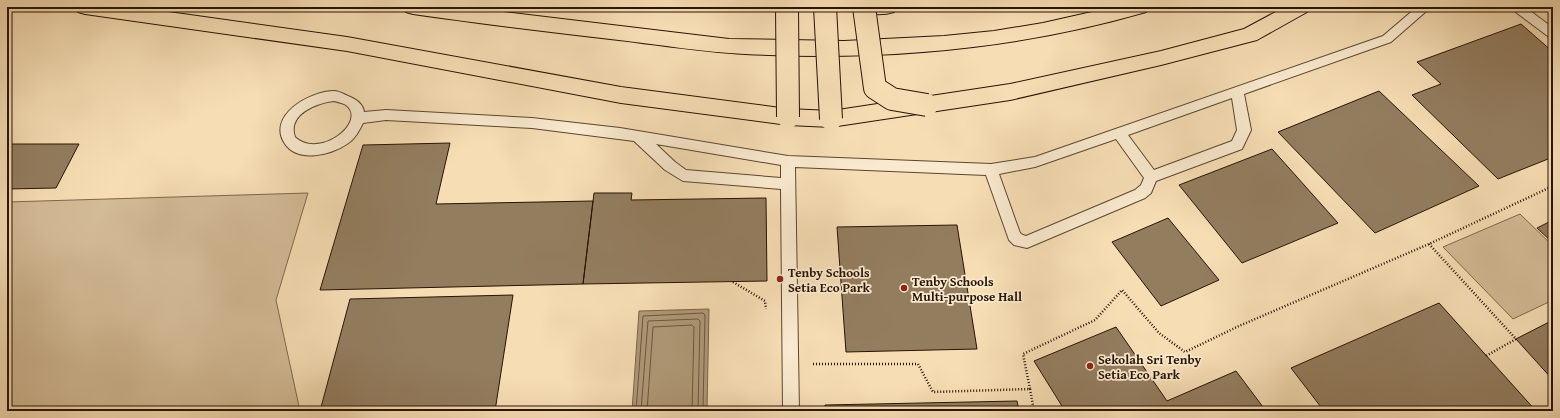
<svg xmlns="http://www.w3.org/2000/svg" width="1560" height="418" viewBox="0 0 1560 418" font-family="'Gentium Book Plus',serif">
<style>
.green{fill:#d3bb96;stroke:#7e684c}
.water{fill:#b09978;stroke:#7a6449}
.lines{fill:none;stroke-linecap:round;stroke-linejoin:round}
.shore{stroke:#6c563e;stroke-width:1}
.building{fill:#937d5f;stroke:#281403}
.service-casing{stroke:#5c462f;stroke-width:2}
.trunk-casing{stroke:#281403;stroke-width:2}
.motorway-casing{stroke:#281403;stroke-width:2}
.path{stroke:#281403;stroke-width:2.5;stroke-dasharray:1 2;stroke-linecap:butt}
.service{fill:#f9e9ce;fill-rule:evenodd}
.trunk{fill:#f6ddb4;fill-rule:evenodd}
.motorway{fill:#f6ddb4;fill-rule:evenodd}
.trunk-bridge-casing{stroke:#281403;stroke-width:24;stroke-linecap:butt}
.trunk-bridge{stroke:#f6ddb4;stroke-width:22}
.poi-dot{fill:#8f2418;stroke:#f9e9ce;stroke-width:1.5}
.labels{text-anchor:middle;stroke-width:3.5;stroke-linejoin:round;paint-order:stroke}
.poi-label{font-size:13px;font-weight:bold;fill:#281403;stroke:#f9e9ce;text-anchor:start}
</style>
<rect width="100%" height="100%" fill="#f6ddb4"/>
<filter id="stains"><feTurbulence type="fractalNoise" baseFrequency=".005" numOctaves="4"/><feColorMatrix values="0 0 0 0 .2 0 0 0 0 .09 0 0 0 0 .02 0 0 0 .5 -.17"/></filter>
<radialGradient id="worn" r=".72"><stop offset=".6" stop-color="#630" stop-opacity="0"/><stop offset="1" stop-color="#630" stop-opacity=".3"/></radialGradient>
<!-- green -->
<path class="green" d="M 308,193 L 276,300 L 300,411 L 7,411 L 7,202 Z
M 1520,214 L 1553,246 L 1553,300 L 1513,319 L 1443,247 Z"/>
<!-- water -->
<path class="water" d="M 709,309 L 707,411 L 632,411 L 639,311 Z"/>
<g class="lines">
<!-- shore -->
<path class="shore" d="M 636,411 L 643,316 L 703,313 L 705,315 L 703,411
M 641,411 L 648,321 L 698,319 L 700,321 L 698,411
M 647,411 L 653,327 L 692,325 L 694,327 L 692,411"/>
</g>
<!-- building -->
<path class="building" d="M 1521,24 L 1553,52 L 1553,157 L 1498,179 L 1412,95 L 1441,84 L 1417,62 Z
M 1379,91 L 1479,186 L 1375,233 L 1278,132 Z
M 450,143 L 436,204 L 593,201 L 583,284 L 320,290 L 363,145 Z
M 7,144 L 79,144 L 56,188 L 7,189 Z
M 1272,149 L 1338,223 L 1242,263 L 1179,185 Z
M 594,193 L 632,193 L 631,200 L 766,198 L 767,281 L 583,284 Z
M 1168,218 L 1219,280 L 1161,306 L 1112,242 Z
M 1553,220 L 1553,243 L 1537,228 Z
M 957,225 L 977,349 L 846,352 L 837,227 Z
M 513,295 L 495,411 L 320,411 L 350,299 Z
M 1439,303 L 1536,411 L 1324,411 L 1291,368 Z
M 1553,320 L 1553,380 L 1516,339 Z
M 1116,327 L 1167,401 L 1236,371 L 1266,411 L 1065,411 L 1034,361 Z
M 1017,401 L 1019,411 L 825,411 L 825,405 Z"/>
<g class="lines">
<!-- service casing -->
<g class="service-casing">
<path id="service" d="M 1417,7 L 1431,7 L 1391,42 L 1244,94 L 1251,130 L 1242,149 L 1156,181 L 1151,193 L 1145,198 L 1027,248 L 1014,245 L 1009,240 L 986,175 L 795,167 L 799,411 L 783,411 L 781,189 L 683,181 L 665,170 L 634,141 L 532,128 L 386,120 L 363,123 C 359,131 355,139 347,144 C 331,155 298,163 285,144 C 266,116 310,91 334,91 C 338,91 344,94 348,96 C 356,99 363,104 364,112 L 386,110 L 532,118 L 620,128 L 788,156 L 991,164 L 1035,157 L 1383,36 ZM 1232,98 L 1237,130 L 1232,141 L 1154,170 L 1128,135 ZM 334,101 C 338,102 343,103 346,105 C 368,122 319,160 295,137 C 287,114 317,103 334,101 ZM 1116,139 L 1144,178 L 1141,185 L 1135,190 L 1026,236 L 1023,235 L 1020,233 L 999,174 L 1035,167 ZM 656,144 L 781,165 L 781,178 L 686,170 L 675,162 Z
M 1511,7 L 1525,7 L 1553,28 L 1553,38 L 1549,37 L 1513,10 Z"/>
</g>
<!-- trunk casing -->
<g class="trunk-casing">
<path id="trunk" d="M 76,7 L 133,7 L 347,37 L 621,87 L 788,109 L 831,111 L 1010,84 L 1161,51 L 1244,29 L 1285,7 L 1309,7 L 1307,12 L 1257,40 L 1161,65 L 1010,100 L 831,127 L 788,125 L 621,103 L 347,51 L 85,14 L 78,12 Z"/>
</g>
<!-- motorway casing -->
<g class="motorway-casing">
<path id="motorway" d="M 404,7 L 461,7 L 729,39 L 844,41 L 944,36 L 994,31 L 1043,23 L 1114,7 L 1148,7 L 1146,12 C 1015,50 880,61 745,54 C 703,52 661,45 619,40 C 550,32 482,24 413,14 L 406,12 Z
M 862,7 L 896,7 L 894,12 C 884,15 874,15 864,12 Z"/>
</g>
<!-- path -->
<path class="path" d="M 1429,244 L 1516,339 L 1486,356
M 733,282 L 765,301 L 766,309
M 813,364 L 918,364 L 933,392 L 1030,389 L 1023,354 L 1095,320 L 1122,290 L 1159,333 L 1185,352 L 1239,326 L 1429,244 L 1553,186
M 1030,389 L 1034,411"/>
<!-- service -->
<use href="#service" class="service"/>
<!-- trunk -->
<use href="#trunk" class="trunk"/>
<!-- motorway -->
<use href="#motorway" class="motorway"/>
<!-- trunk-bridge casing -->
<g class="trunk-bridge-casing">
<path id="trunk-bridge" d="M 787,7 L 788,117
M 825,7 L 831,119
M 864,7 L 875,88 L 892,99 L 927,105"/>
</g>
<!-- trunk-bridge -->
<use href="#trunk-bridge" class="trunk-bridge"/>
</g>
<!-- markers -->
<g class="poi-dot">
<circle cx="780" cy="279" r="4"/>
<circle cx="904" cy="288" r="4"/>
<circle cx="1090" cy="366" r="4"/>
</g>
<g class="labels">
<!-- poi labels -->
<g class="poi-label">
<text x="788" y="277">Tenby Schools<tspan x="788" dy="15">Setia Eco Park</tspan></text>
<text x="912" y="286">Tenby Schools<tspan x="912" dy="15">Multi-purpose Hall</tspan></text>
<text x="1098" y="364">Sekolah Sri Tenby<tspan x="1098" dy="15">Setia Eco Park</tspan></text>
</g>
</g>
<!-- margin -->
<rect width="1560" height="418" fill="none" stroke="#f6ddb4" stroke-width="24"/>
<rect x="8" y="8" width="1544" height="402" fill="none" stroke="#281403" stroke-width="2"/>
<rect x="12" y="12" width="1536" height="394" fill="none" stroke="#281403"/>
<rect width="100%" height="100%" filter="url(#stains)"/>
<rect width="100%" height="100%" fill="url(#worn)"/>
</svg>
